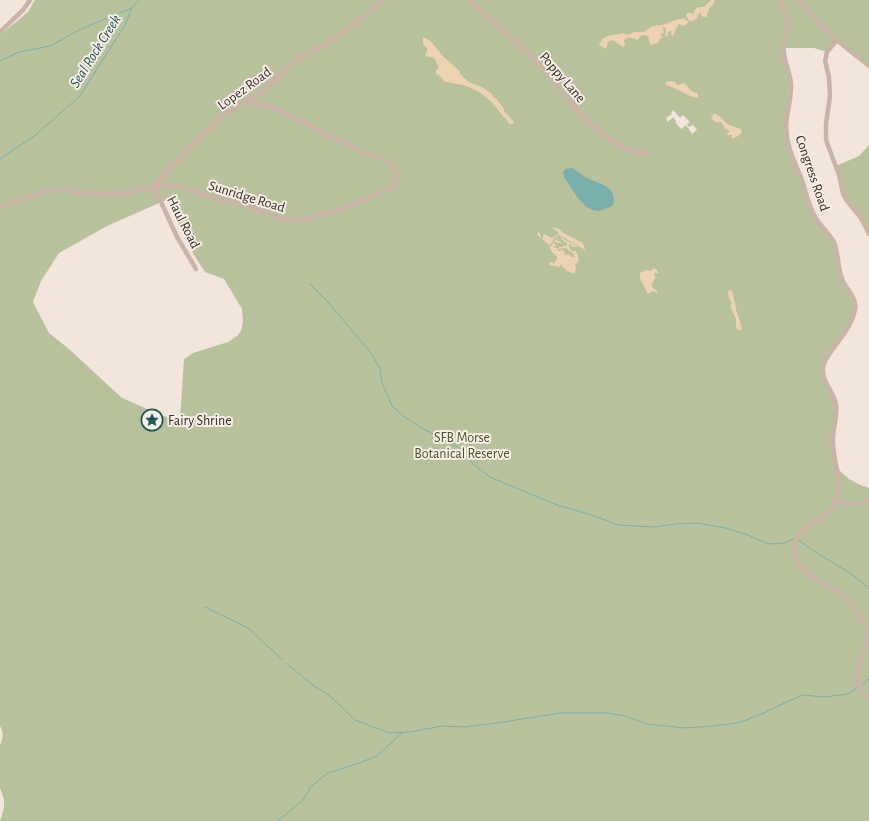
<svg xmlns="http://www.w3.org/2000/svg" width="869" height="821" viewBox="0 0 869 821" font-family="'Alegreya Sans',sans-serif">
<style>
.green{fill:#b7c19b;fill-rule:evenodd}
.sand{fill:#edd3b1}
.water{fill:#7aafac}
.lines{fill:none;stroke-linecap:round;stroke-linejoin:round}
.stream{stroke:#7aafac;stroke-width:1}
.minor{stroke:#cab3a7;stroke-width:4.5}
.labels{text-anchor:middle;stroke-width:4;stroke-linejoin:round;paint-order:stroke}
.street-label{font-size:14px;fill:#362b27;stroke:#f9efe7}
.poi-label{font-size:14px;fill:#362b27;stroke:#f9efe7;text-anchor:start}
.park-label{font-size:14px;fill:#49542b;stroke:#f9efe7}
.water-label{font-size:15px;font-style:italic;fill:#1d5756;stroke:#f9efe7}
</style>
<rect width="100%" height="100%" fill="#f2e5db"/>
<!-- green -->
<path class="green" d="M 35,0 L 869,0 L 869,66 L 837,40 L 827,52 L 814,48 L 784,48 L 790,76 L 787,112 L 787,137 L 814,216 L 833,240 L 840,272 L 854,301 L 853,318 L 827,358 L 823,373 L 835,402 L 833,436 L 836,465 L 841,472 L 849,479 L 860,485 L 869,488 L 869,821 L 0,821 L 4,808 L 4,799 L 0,788 L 0,745 C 3,738 4,733 0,726 L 0,35 L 28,12 ZM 673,110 L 680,118 L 682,115 L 684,116 L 690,122 L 687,124 L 689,127 L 693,125 L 697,130 L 692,134 L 686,125 L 681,129 L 675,122 L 676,121 L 673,117 L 668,122 L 666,118 L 672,114 L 671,112 ZM 166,200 L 194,255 L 205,272 L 224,279 L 242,309 L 243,322 L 241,331 L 237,336 L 228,342 L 193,353 L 184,359 L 180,420 L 163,416 L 122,398 L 69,349 L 49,333 L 33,302 L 41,281 L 59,253 L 107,226 Z
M 869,145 L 869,234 L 848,202 L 836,166 L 859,156 Z"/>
<!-- sand -->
<path class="sand" d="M 711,0 L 714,0 L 715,1 L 712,6 L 710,7 L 706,17 L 701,16 L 701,12 L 697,16 L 698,18 L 690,22 L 686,16 L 687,13 L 692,13 L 692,16 L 696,8 L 700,7 L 704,7 Z
M 684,18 L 688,22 L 688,23 L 684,26 L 679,24 L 676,29 L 673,36 L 672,36 L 671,34 L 672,32 L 671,31 L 668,32 L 667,37 L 665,36 L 666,31 L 665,27 L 663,27 L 664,33 L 660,34 L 663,37 L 660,39 L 658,43 L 651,45 L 650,44 L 648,36 L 644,35 L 640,36 L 638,40 C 634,38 628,36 624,40 L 625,44 L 624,47 C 619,46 617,41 612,40 L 608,42 L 606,49 L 599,45 C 604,33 613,36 623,33 L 627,35 L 634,32 L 644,32 L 652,26 L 662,25 L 676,20 Z
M 423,37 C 432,39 437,51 444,57 C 449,62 454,66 460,71 L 460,74 L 469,82 L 484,88 L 487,91 L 491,93 L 493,97 L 496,98 L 498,101 L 503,107 L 504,111 L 514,122 L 513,124 L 509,124 C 507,120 505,118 502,115 C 486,93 473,85 445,82 L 440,76 L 436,74 L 436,71 L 439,67 L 434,58 L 425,56 C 428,48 429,51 423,44 Z
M 671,81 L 675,82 L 677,85 L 684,83 L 693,92 L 698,93 L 698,97 L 697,98 C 685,95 677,88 666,85 L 666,82 Z
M 714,113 L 719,116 L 729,125 L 741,129 L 742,132 L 740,135 L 732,139 L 732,135 L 727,135 L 727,134 L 729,132 L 729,130 L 725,129 L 721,122 L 715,122 L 711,118 Z
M 551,227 L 559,229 L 563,233 L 581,242 L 584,245 L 585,250 L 559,235 L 555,237 L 551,244 L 549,245 L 537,235 L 538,232 L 539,232 L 542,239 L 543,238 L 543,235 L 544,234 L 552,238 L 559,233 Z
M 557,237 L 558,237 L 556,240 L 561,242 L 562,243 L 558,243 L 554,242 L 554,243 L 556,246 L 553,248 L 557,248 L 558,251 L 563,250 L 565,253 L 565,255 L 566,255 L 568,254 L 572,257 L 575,257 L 573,253 L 569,251 L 568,249 L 565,248 L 559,249 L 558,248 L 559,247 L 562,247 L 565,245 L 567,247 L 567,243 L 562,240 L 560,237 L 578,247 L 573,247 L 570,244 L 569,244 L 569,247 L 572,251 L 576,251 C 577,253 578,257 579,260 L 575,265 L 576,267 L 575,274 L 567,271 L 564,268 L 563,268 L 561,264 L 559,267 L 549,265 L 549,264 L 550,262 L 554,263 L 557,259 L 557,256 L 552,252 L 549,246 L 551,246 Z
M 654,268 L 657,270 L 658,273 L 654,273 L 655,278 L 652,284 L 652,287 L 657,291 L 657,293 L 653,291 L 648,294 L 640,279 L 640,273 L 646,270 L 651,271 Z
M 730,290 L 732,291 C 733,295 734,299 735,303 C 736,306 736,312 738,315 C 739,320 742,325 742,330 L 738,330 L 736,328 L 736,319 L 730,306 L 732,303 C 729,299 728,297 728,291 Z"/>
<!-- water -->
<path class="water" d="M 572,168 C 577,171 580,174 585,177 C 598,184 618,185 613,205 C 588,223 576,194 564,177 L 563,172 L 566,169 Z"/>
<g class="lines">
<!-- stream -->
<path class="stream" d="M 0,61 L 19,52 L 50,46 L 83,28 L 132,8 L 139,0
M 0,159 L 33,137 L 79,97 L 125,25 L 132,8
M 310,284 L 327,301 L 371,353 L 380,368 L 382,383 L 392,406 L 403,416 L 422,428 L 458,447 L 472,463 L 490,477 L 557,505 L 592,515 L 618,525 L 654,527 L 677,524 L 697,523 L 726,528 L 748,535 L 768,544 L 785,543 L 796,538
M 799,540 C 821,559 849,568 869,589
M 205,607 L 248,628 L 283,660
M 287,664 L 314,686 L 329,695 L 355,720 L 389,733 L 410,732 L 442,726 L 464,727 L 497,723 L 560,713 L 607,713 L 625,716 L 647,724 L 685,728 L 712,726 L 738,723 L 764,713 L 780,705 L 803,695 L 824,697 L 848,694 L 858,687
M 862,685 L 869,679
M 278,821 L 304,799 L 311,786 L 328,773 L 359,763 L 377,756 L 402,733"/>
<!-- minor -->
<path class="minor" d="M 470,0 L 534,59 L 554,81 L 572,105 L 583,117 L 597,130 L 613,141 L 629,150 L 634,152 L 648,153
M 780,0 C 783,9 789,17 788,26 C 788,36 782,44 784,53 C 785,65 792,76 791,88 C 791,96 789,103 788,111 C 785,124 786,138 790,150 C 794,162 799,172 803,183 C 807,196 810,210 817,220 C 822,228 830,234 834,242 C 839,254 837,268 843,281 C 847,290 857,298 855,309 C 853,324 841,338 832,350 C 829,355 824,361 823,367 C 821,380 833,391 836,404 C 838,416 833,427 833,439 C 832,460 844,481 836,501 C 827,524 790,522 795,555 C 798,574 825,582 839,592 C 849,599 858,611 863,622 C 866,627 868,631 868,637 C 867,655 852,668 859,686 C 861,692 864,695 869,697
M 800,0 C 818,27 844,46 869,66
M 0,32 L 23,10 L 30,0
M 837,40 L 827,52 L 825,61 L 829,77 L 830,96 L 826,124 L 826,140 L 839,175 L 843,194 L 848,202 L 861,218 L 869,234
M 152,187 C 176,163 198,136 225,114 C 236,106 249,100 261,92 C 275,82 286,67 301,57 C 309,51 320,49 328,43 C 348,31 365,15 382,0
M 152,187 L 157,193 L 177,237 L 196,269
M 0,207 L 48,190 L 65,190 L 91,194 L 107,194 L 133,192 L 164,185 L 176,185 L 204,195 L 249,206 L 279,218 L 293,220 L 309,218 L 338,210 L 390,189 C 401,180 398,171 388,162 L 330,136 L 308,124 L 276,109 L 247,101
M 836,502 L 858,504 L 869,500"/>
</g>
<!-- icons -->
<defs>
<g id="sight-ring" transform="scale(1.125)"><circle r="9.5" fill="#f9efe7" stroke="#1d5756" stroke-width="1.5"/><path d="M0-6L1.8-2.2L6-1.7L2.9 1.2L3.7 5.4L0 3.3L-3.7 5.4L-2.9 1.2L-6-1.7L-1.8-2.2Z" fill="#1d5756"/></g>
</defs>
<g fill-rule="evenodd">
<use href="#sight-ring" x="152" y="420"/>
</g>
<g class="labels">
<!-- street labels -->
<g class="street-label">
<text transform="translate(563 77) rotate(49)" y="5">Poppy Lane</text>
<text transform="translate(244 88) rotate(-36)" y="5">Lopez Road</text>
<text transform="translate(813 173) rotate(71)" y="5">Congress Road</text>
<text transform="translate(247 196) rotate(17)" y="5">Sunridge Road</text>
<text transform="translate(184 222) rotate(63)" y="5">Haul Road</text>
</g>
<!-- poi labels -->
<g class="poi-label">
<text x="168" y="425">Fairy Shrine</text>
</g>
<!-- park labels -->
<g class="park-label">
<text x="462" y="442">SFB Morse<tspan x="462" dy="16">Botanical Reserve</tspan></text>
</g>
<!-- water labels -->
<g class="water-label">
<text transform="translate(95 51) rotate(-58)" y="5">Seal Rock Creek</text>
</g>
</g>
</svg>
